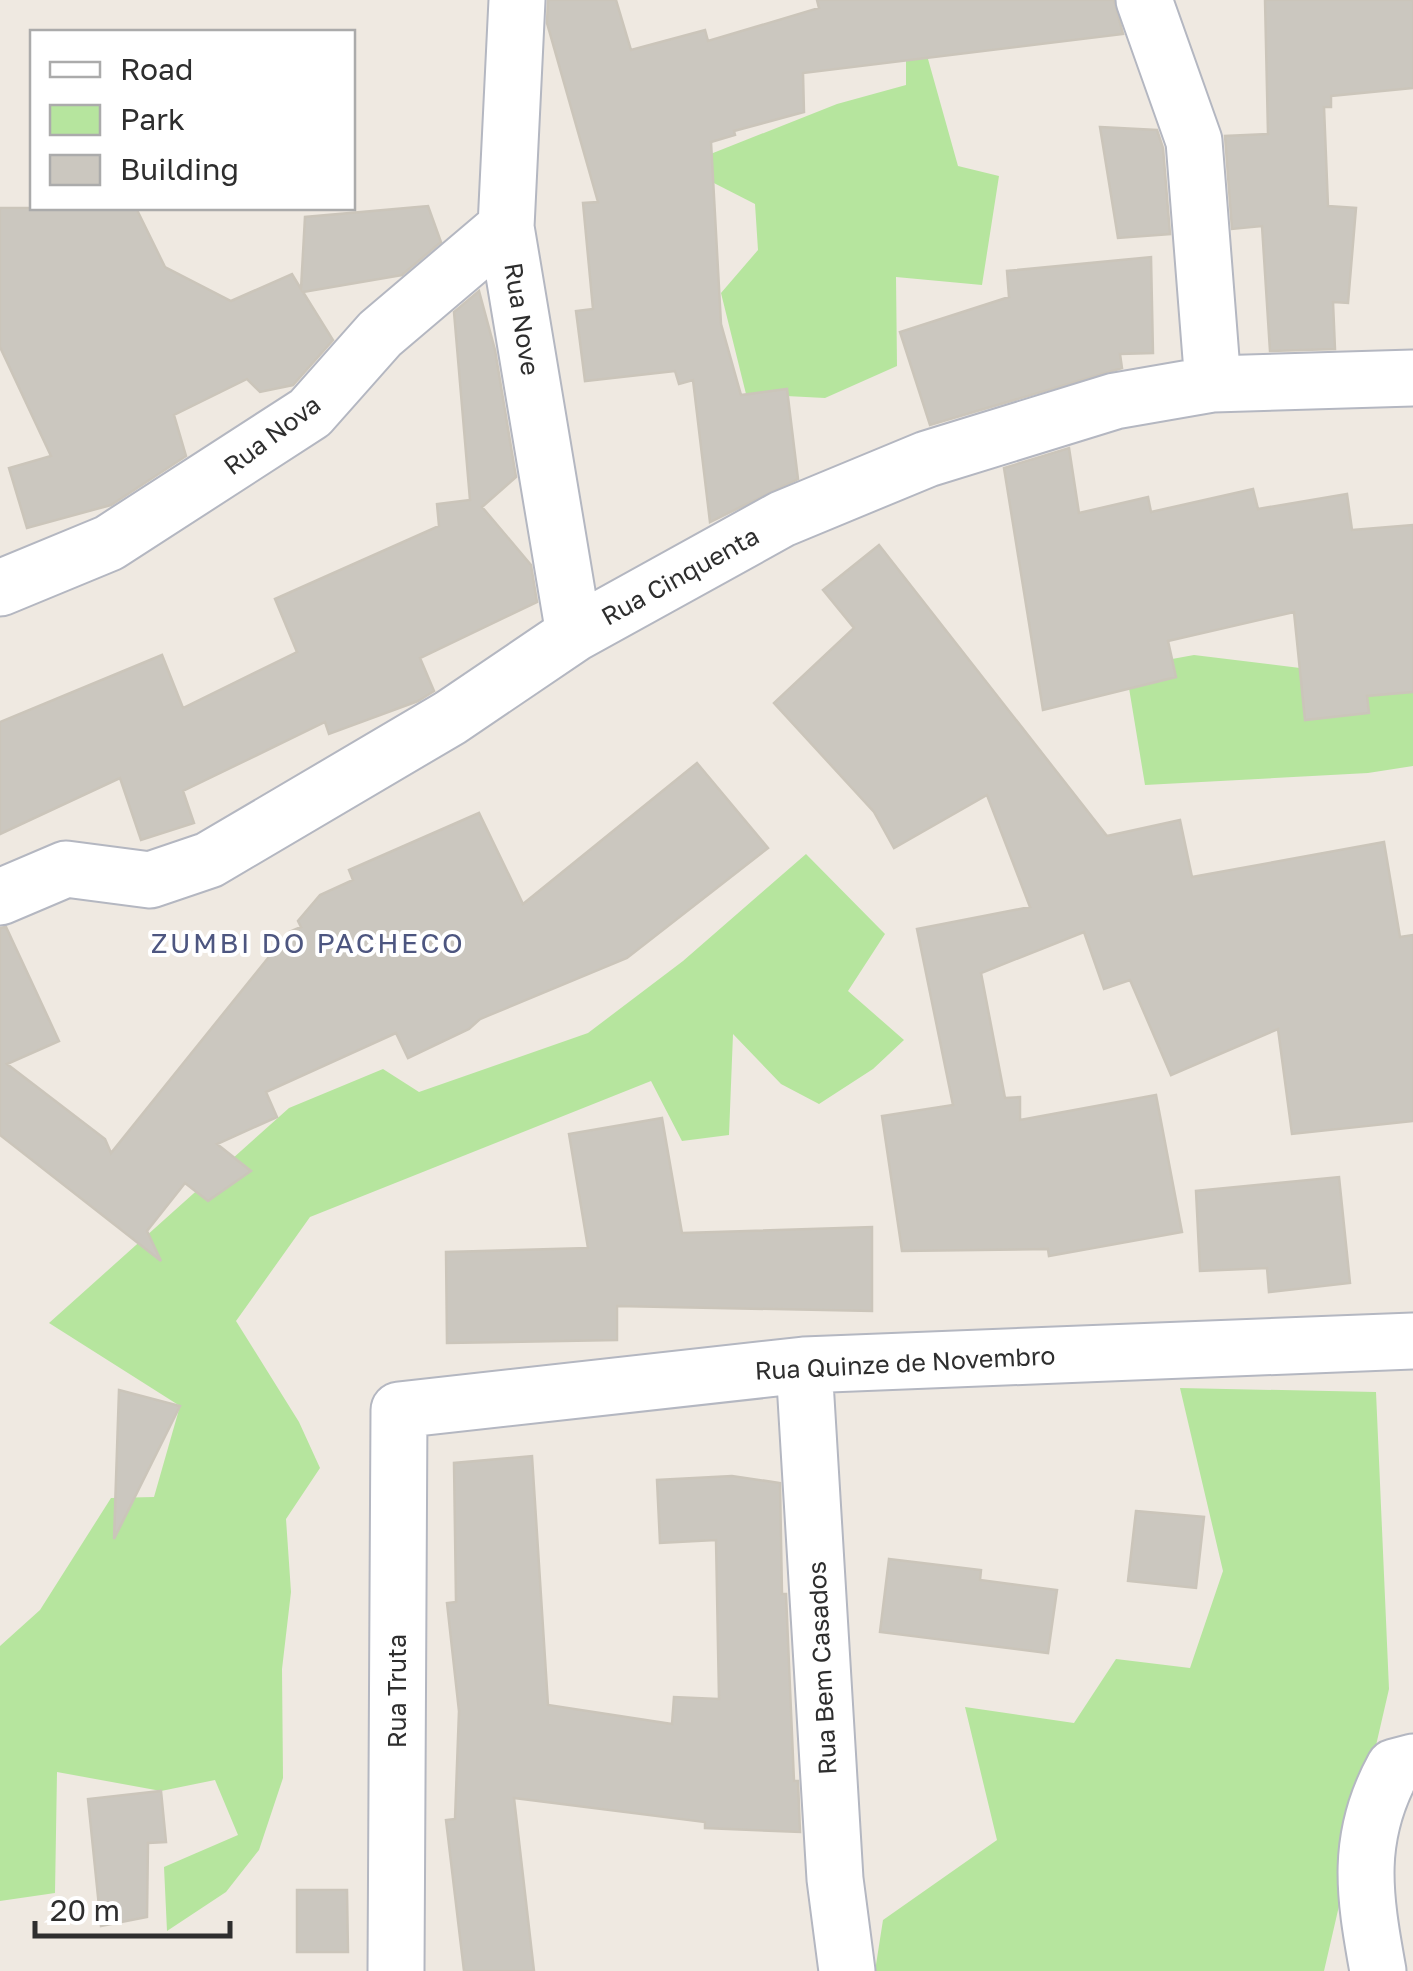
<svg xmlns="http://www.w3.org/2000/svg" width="1413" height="1971" viewBox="0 0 1413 1971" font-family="'Golos Text',sans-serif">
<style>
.green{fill:#b6e59e}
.building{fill:#cbc7bf;stroke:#cbc5ba;stroke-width:2.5}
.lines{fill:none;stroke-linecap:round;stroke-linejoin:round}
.minor-casing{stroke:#b4b7c1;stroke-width:59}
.minor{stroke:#fff;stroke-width:55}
.labels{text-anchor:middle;stroke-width:8;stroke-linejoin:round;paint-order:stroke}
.street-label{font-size:25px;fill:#2e2e2e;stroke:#fff}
.neighbourhood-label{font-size:28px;letter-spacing:2.5px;fill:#4d5680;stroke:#fff}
</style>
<rect width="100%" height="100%" fill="#efe9e1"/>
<!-- green -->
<path class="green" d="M 921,34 L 958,166 L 999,176 L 982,285 L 896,277 L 897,366 L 825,398 L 746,394 L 721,293 L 758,250 L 755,204 L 708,180 L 703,157 L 837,104 L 906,85 L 906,53 Z
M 1194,655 L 1300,668 L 1366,690 L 1413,687 L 1413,766 L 1368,773 L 1145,785 L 1129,688 L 1172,659 Z
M 806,854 L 885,934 L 848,991 L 904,1040 L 873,1069 L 819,1104 L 781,1084 L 733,1034 L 729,1135 L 682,1141 L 651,1081 L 310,1217 L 236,1321 L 299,1422 L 320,1468 L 286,1519 L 291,1592 L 282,1669 L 283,1778 L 259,1850 L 226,1892 L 167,1931 L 164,1867 L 238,1835 L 215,1780 L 161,1791 L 57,1772 L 55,1893 L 0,1901 L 0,1646 L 40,1610 L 111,1498 L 154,1497 L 180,1406 L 49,1323 L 289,1108 L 383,1069 L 419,1092 L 588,1033 L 683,961 Z
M 1180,1388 L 1376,1392 L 1389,1689 L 1324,1971 L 875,1971 L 883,1920 L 997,1840 L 965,1707 L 1074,1723 L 1116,1659 L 1190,1668 L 1223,1571 Z"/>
<!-- building -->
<path class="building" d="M 548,0 L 616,0 L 631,50 L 705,30 L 708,41 L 819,8 L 817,0 L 1114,0 L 1123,34 L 803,73 L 804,112 L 734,131 L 735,135 L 711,142 L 721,324 L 741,395 L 787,389 L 798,479 L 710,522 L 693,380 L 679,384 L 675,371 L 585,381 L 576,311 L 593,309 L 583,203 L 598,202 L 547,23 Z
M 1265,0 L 1413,0 L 1413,88 L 1331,96 L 1331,107 L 1324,107 L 1328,206 L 1356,208 L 1348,303 L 1333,302 L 1335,349 L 1270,351 L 1262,226 L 1232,229 L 1225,136 L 1268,134 Z
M 1100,127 L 1157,130 L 1163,148 L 1170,234 L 1118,238 Z
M 428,206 L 441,242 L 402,275 L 303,292 L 333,340 L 293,385 L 260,392 L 247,379 L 174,415 L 186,456 L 111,505 L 27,528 L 9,468 L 51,456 L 0,347 L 0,208 L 136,208 L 165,267 L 231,301 L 292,274 L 301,289 L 305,217 Z
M 1151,257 L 1153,353 L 1120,354 L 1122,368 L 930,425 L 900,332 L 1009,297 L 1007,271 Z
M 479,291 L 495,350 L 516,477 L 482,507 L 531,565 L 537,602 L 420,658 L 434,691 L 418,701 L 329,734 L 325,722 L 183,791 L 194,823 L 141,840 L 120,778 L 0,834 L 0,722 L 162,655 L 183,708 L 297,652 L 275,599 L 439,526 L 437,504 L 470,500 L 454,312 Z
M 1069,448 L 1079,513 L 1148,497 L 1151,512 L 1253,489 L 1258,509 L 1347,494 L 1352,530 L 1413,525 L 1413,692 L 1367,696 L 1369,713 L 1305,720 L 1294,612 L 1168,641 L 1176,677 L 1043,710 L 1004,468 Z
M 879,545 L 1107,836 L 1180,820 L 1192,877 L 1384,842 L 1400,937 L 1413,935 L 1413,1121 L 1292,1134 L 1278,1029 L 1171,1075 L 1130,980 L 1104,989 L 1084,932 L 981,973 L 1005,1098 L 1020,1097 L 1020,1120 L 1156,1095 L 1182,1232 L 1049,1256 L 1048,1249 L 902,1251 L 882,1116 L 953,1105 L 917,929 L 1030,907 L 987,795 L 894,848 L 874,812 L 774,703 L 854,628 L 823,590 Z
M 697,763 L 768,848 L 627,958 L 480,1019 L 469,1029 L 408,1058 L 396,1033 L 266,1092 L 277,1117 L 217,1144 L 251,1171 L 208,1201 L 185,1183 L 147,1231 L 161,1261 L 0,1135 L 0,928 L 6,927 L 59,1041 L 7,1064 L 105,1139 L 111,1153 L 289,932 L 301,927 L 298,921 L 320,895 L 353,880 L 349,870 L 479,813 L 523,904 Z
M 662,1118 L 682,1233 L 872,1227 L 872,1311 L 617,1306 L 617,1340 L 447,1343 L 446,1252 L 588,1248 L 569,1134 Z
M 1339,1177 L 1350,1283 L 1269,1292 L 1267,1268 L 1200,1271 L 1196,1191 Z
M 119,1390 L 180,1406 L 114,1539 Z
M 532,1456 L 548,1705 L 672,1724 L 674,1697 L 719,1699 L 716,1540 L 660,1543 L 657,1480 L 732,1476 L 780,1483 L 782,1594 L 786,1594 L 794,1781 L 798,1781 L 800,1832 L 705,1828 L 705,1822 L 514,1798 L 534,1971 L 464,1971 L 446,1820 L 455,1819 L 459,1711 L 447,1603 L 456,1602 L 454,1463 Z
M 1136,1511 L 1204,1517 L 1196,1588 L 1128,1581 Z
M 889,1559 L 981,1570 L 980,1580 L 1057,1590 L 1048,1653 L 880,1632 Z
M 161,1791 L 166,1842 L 148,1843 L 147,1917 L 101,1926 L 88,1799 Z
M 297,1890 L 347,1890 L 348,1952 L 297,1952 Z"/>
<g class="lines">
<!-- minor casing -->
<g class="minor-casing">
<path id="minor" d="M 517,0 L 506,227 L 574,634
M 1144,0 L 1194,141 L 1213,384
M 0,588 L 109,543 L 310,413 L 380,334 L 506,227
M 0,897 L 66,869 L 150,880 L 209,860 L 450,718 L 574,634 L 782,519 L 927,459 L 1115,401 L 1213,384 L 1413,378
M 804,1365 L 835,1879 L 847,1971
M 396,1971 L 399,1410 L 804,1365 L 1413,1341
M 1378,1971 C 1364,1894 1355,1838 1394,1767 L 1413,1762"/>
</g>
<!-- minor -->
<use href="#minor" class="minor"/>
</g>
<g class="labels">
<!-- street labels -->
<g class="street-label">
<text transform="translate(522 319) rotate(81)" y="9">Rua Nove</text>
<text transform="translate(272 435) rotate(-37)" y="9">Rua Nova</text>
<text transform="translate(680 576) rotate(-29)" y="9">Rua Cinquenta</text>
<text transform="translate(905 1363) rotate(-3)" y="9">Rua Quinze de Novembro</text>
<text transform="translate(822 1668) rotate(-93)" y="9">Rua Bem Casados</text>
<text transform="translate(397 1691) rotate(-90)" y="9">Rua Truta</text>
</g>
<!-- neighbourhood labels -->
<g class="neighbourhood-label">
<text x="308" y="953">ZUMBI DO PACHECO</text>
</g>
</g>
<!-- legend -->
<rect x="30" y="30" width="325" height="180" fill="#ffffff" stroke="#ababab" stroke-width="2.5"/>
<rect x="50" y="62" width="50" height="15" fill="#ffffff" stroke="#ababab" stroke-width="2.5"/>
<text x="120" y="80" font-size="30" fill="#2e2e2e">Road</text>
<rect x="50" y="105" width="50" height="30" fill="#b6e59e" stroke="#ababab" stroke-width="2.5"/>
<text x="120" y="130" font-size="30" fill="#2e2e2e">Park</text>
<rect x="50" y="155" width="50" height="30" fill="#cbc7bf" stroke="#ababab" stroke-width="2.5"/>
<text x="120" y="180" font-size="30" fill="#2e2e2e">Building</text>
<!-- scale -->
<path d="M35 1921v15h195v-15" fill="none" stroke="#2e2e2e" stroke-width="5"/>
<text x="50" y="1921" font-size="30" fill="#2e2e2e" stroke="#ffffff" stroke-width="8" paint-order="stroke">20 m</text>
</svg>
